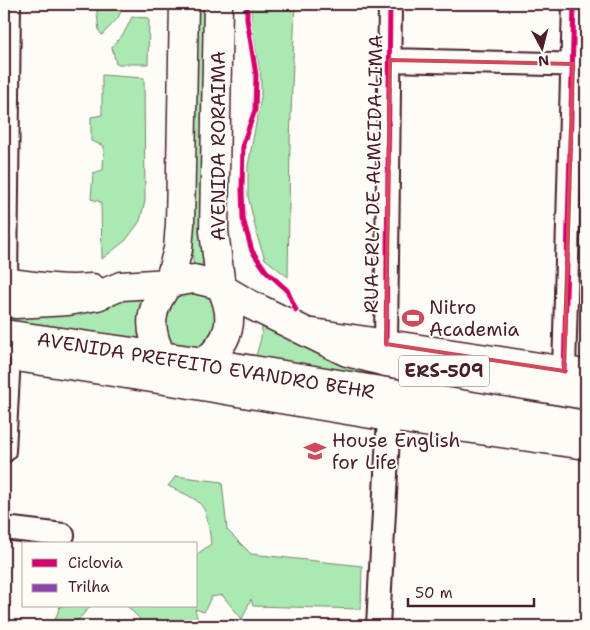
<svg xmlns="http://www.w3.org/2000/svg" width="590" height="630" viewBox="0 0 590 630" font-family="'Shantell Sans',sans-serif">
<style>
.green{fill:#aae9b1;stroke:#7a846e}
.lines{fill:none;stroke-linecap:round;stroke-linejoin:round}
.minor-casing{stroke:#4a1f2b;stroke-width:26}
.major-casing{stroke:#4a1f2b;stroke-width:31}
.highway-casing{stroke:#4a1f2b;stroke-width:31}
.minor{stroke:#fdfcf7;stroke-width:22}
.major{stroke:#fdfcf7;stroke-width:28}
.highway{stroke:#fdfcf7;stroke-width:28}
.quiet{stroke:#8e44ad;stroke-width:4;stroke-dasharray:8 4;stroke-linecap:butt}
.cycleway-casing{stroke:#fdfcf7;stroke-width:8}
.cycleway{stroke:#d6006c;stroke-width:5}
.marked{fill:none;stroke:#d1495b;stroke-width:4;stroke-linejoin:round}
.labels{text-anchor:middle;stroke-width:4;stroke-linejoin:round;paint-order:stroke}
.shield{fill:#fdfcf7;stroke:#806168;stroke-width:1}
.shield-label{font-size:18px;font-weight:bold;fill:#4a1f2b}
.street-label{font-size:19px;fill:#4a1f2b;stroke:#fdfcf7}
.poi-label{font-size:19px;fill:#4a1f2b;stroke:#fdfcf7;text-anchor:start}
</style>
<rect width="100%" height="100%" fill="#fdfcf7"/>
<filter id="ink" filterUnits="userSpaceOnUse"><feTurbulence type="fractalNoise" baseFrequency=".02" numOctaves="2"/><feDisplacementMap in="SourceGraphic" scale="10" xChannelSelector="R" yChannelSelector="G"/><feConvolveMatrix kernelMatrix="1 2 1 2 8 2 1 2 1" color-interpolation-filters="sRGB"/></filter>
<g filter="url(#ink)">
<!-- green -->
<path class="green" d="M 96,4 L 124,4 L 118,18 L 102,35 L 99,31 Z
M 195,4 L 207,4 L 203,263 L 200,268 L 195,267 L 193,263 Z
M 251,4 L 295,4 L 290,142 L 288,277 L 265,259 L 258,239 L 248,196 L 248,166 L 261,97 L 261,78 L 251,22 Z
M 132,17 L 149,18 L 148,64 L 116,64 L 112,47 L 124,33 Z
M 102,75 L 144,78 L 145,201 L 140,221 L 126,240 L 102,259 L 101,202 L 91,199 L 93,173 L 103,170 L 104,146 L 91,141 L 91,117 L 102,115 Z
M 149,292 L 146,347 L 4,325 L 4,312 Z
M 200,292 L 212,300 L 221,326 L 206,349 L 167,344 L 163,304 L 173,295 Z
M 260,312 L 586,403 L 586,416 L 253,366 C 259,343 265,336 260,312 Z
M 176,476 L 222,482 L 227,530 L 251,554 L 362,566 L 361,609 L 253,606 L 251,599 L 242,619 L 222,595 L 211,597 L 204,612 L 195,609 L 199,626 L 135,626 L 140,619 L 127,606 L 196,606 L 196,555 L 211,544 C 206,502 205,503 168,486 Z
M 60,606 L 91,606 L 72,626 L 53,626 Z"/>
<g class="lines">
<!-- minor casing -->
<g class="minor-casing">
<path id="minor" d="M 390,60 L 586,65
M 6,283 L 9,4
M 386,344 L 390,4
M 564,371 L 574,4
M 4,451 L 9,356
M 4,528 L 63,535
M 378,626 L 389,417"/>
</g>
<!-- major casing -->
<g class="major-casing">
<path id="major" d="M 218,4 L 214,231 L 221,287
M 4,282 C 33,286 63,291 92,288
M 169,283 L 178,249 L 180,224 L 184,4
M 313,333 L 586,374
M 4,355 L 184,383 L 389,417 L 586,445"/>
</g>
<!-- highway casing -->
<g class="highway-casing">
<path id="highway" d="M 4,302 L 16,304 L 68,301 L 97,296 L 121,286 L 169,283 L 194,279 L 215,284 L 249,304 L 347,352 L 386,362 L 586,395
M 4,334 L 204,362 L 586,425
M 162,357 C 147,328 149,309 169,283
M 204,362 C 231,341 236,318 221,287
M 345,393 L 389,417 L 449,415"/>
</g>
<!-- minor -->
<use href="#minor" class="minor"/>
<!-- major -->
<use href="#major" class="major"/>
<!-- highway -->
<use href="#highway" class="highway"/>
<!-- quiet -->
<path class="quiet" d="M 4,451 L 9,356"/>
<!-- cycleway casing -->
<g class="cycleway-casing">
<path id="cycleway" d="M 247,4 L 247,19 L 256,75 L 255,110 L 243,144 L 242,190 L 243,219 L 252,251 L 266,271 L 287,290 L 296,310
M 386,344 L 390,4
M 564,371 L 574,4"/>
</g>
<!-- cycleway -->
<use href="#cycleway" class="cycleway"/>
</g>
</g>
<!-- marked area -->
<path class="marked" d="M 390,60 L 573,64 L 564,371 L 386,344 Z"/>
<!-- icons -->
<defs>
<g id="stadium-bare" transform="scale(1.725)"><path d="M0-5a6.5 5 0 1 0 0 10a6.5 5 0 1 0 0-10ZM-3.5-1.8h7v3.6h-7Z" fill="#d1495b" stroke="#fdfcf7" stroke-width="2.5" paint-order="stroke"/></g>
<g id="school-bare" transform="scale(1.725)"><path d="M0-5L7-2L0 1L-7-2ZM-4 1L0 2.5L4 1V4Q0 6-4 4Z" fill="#d1495b" stroke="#fdfcf7" stroke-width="2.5" paint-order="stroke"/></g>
</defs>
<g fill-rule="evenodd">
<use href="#stadium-bare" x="413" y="318"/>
<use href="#school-bare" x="315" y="451"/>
</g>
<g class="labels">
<!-- shield labels -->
<rect class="shield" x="399" y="355.5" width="90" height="31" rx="4"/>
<g class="shield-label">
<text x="444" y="377">ERS-509</text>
</g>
<!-- street labels -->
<g class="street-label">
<text transform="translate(218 146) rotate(-90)" y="7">AVENIDA RORAIMA</text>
<text transform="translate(373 174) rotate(-89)" y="7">RUA ERLY DE ALMEIDA LIMA</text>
<text transform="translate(206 365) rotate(9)" y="7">AVENIDA PREFEITO EVANDRO BEHR</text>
</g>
<!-- poi labels -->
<g class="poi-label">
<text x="429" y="314">Nitro<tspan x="429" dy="22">Academia</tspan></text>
<text x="332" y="447">House English<tspan x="332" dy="22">for Life</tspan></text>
</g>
</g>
<!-- margin -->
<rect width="590" height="630" fill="none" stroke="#fdfcf7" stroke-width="20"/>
<rect x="10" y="10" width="570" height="610" fill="none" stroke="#4a1f2b" stroke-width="2" filter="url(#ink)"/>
<!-- legend -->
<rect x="22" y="542" width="175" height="65" fill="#fdfcf7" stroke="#b5a4a5"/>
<rect x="32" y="559" width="25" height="8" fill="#d6006c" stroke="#b5a4a5"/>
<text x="68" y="568" font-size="15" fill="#4a1f2b">Ciclovia</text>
<rect x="32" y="584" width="25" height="8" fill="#8e44ad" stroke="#b5a4a5"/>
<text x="68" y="592" font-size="15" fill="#4a1f2b">Trilha</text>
<!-- north arrow -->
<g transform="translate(542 48) rotate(173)" stroke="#fdfcf7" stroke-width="4" paint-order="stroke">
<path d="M0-4L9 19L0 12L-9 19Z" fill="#4a1f2b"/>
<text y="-8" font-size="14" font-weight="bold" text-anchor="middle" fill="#4a1f2b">N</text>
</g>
<!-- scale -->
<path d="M408 598v8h126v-8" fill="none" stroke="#4a1f2b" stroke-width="2.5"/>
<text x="415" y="598" font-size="15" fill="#4a1f2b" stroke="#fdfcf7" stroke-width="4" paint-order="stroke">50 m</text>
</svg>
